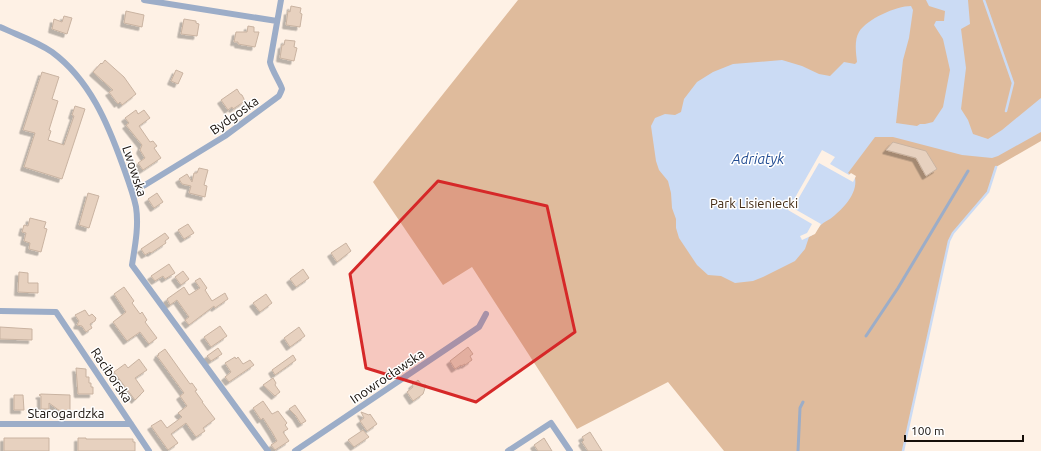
<svg xmlns="http://www.w3.org/2000/svg" width="1041" height="451" viewBox="0 0 1041 451" font-family="Ubuntu,sans-serif">
<style>
.green{fill:#dfbb9c}
.water{fill:#cbdbf4}
.pier{fill:#fef1e5}
.lines{fill:none;stroke-linecap:round;stroke-linejoin:round}
.stream{stroke:#cbdbf4;stroke-width:2.5}
.building{fill:#e7d1bf;stroke:#c9b3a1;filter:url(#shadow)}
.lane{stroke:#9cadc8;stroke-width:3}
.street{stroke:#9cadc8;stroke-width:6}
.marked{fill:#d62828;fill-opacity:0.2;stroke:#d62828;stroke-width:3;stroke-linejoin:round}
.labels{text-anchor:middle;stroke-width:3;stroke-linejoin:round;paint-order:stroke}
.street-label{font-size:13px;fill:#150e08;stroke:#fff}
.park-label{font-size:13px;fill:#422a13;stroke:#fff}
.water-label{font-size:14px;font-style:italic;fill:#224d93;stroke:#fff}
</style>
<defs>
<filter id="shadow"><feDropShadow dx="-3.5" dy="3.5" stdDeviation="0" flood-color="#0004"/></filter>
</defs>
<rect width="100%" height="100%" fill="#fef1e5"/>
<!-- green -->
<path class="green" d="M 518,0 L 1041,0 L 1041,141 L 996,167 L 988,192 L 953,233 L 949,241 L 903,451 L 724,451 L 668,382 L 577,429 L 472,267 L 443,285 L 373,182 Z"/>
<!-- water -->
<path class="water" d="M 926,0 L 968,0 L 970,24 L 961,29 L 966,68 L 961,109 L 968,120 L 973,134 L 988,139 L 1002,130 L 1041,98 L 1041,132 L 998,156 L 992,158 L 962,155 L 893,137 L 875,137 L 848,173 L 855,178 C 858,194 842,210 830,219 C 827,221 824,222 822,224 C 816,229 817,233 809,237 L 805,249 L 795,261 L 763,277 L 753,281 L 735,283 L 721,276 L 708,275 L 697,265 L 679,238 L 676,228 L 676,219 L 672,208 L 671,193 L 668,181 L 659,170 L 656,161 L 651,126 L 655,118 L 665,114 L 675,115 L 681,112 L 684,99 L 697,82 L 713,72 L 733,64 L 782,60 L 802,66 L 819,74 L 830,76 L 844,62 L 855,64 L 857,62 C 856,53 854,40 859,32 C 867,19 896,6 911,6 L 913,10 L 909,38 L 903,60 L 896,123 L 917,126 L 920,124 L 925,124 L 933,122 L 943,107 L 950,70 L 943,39 L 934,25 L 936,21 L 944,21 L 945,11 L 929,6 Z"/>
<!-- pier -->
<path class="pier" d="M 822,150 L 835,157 L 830,164 L 849,175 L 851,173 L 856,176 L 853,182 L 819,163 L 793,208 L 821,224 L 815,234 L 802,240 L 800,236 L 807,233 L 812,224 L 788,210 Z"/>
<g class="lines">
<!-- stream -->
<path class="stream" d="M 984,0 L 1013,83 L 1006,111
M 903,451 L 949,241 L 953,233 L 988,192 L 996,167"/>
</g>
<!-- building -->
<path class="building" d="M 291,6 L 301,8 L 300,13 L 302,14 L 300,27 L 286,25 L 288,11 L 290,12 Z
M 126,11 L 144,15 L 142,27 L 124,23 Z
M 64,16 L 72,18 L 67,34 L 52,29 L 54,19 L 62,22 Z
M 184,19 L 196,21 L 196,23 L 199,24 L 197,36 L 181,34 Z
M 248,26 L 254,27 L 254,32 L 259,32 L 255,47 L 238,44 L 238,42 L 234,42 L 236,32 L 247,32 Z
M 285,40 L 295,41 L 294,47 L 297,48 L 294,61 L 280,58 L 282,45 L 284,45 Z
M 105,60 L 124,77 L 136,94 L 122,105 L 120,102 L 118,104 L 109,92 L 113,90 L 93,72 L 101,63 L 102,64 Z
M 176,70 L 183,73 L 178,84 L 171,81 Z
M 42,72 L 59,77 L 52,99 L 58,101 L 49,130 L 51,131 L 48,140 L 64,145 L 74,116 L 72,115 L 75,106 L 85,109 L 62,179 L 24,167 L 35,133 L 23,130 Z
M 237,89 L 240,94 L 242,95 L 245,101 L 233,109 L 232,107 L 228,110 L 221,100 Z
M 136,110 L 138,114 L 144,110 L 150,118 L 139,126 L 150,142 L 153,141 L 157,146 L 154,148 L 161,158 L 143,170 L 138,163 L 145,158 L 140,150 L 142,145 L 126,125 L 129,123 L 125,118 Z
M 893,142 L 926,151 L 937,169 L 926,176 L 916,158 L 886,150 Z
M 199,168 L 208,170 L 204,185 L 207,186 L 205,197 L 189,193 L 191,186 L 182,184 L 179,179 L 187,174 L 192,182 L 194,173 L 197,173 Z
M 88,193 L 99,196 L 89,228 L 79,225 Z
M 157,193 L 163,202 L 154,208 L 148,199 Z
M 30,218 L 46,222 L 44,228 L 47,229 L 41,252 L 29,249 L 30,243 L 24,241 L 26,233 L 22,232 L 24,225 L 28,226 Z
M 188,224 L 194,233 L 184,239 L 178,230 Z
M 165,233 L 169,238 L 165,241 L 166,243 L 151,253 L 150,252 L 145,255 L 141,249 Z
M 346,243 L 351,251 L 337,262 L 331,253 Z
M 169,264 L 175,273 L 165,279 L 163,276 L 155,281 L 151,276 Z
M 303,269 L 309,278 L 296,287 L 290,279 Z
M 183,271 L 189,279 L 181,285 L 175,277 Z
M 19,272 L 28,273 L 28,283 L 38,283 L 38,293 L 18,292 Z
M 200,278 L 207,288 L 205,290 L 212,301 L 225,293 L 228,299 L 215,308 L 214,306 L 189,325 L 185,320 L 189,317 L 177,300 L 170,305 L 167,299 L 184,287 L 189,295 L 200,288 L 195,281 Z
M 124,287 L 134,301 L 132,303 L 140,314 L 142,312 L 147,320 L 145,322 L 157,338 L 149,344 L 140,332 L 127,341 L 113,322 L 126,312 L 114,294 Z
M 266,294 L 272,303 L 260,312 L 253,303 Z
M 85,310 L 89,316 L 92,314 L 96,318 L 95,321 L 90,324 L 92,328 L 86,332 L 82,326 L 77,325 L 79,321 L 75,315 Z
M 220,326 L 227,336 L 211,347 L 204,337 Z
M 0,327 L 32,329 L 32,340 L 0,339 Z
M 299,327 L 305,336 L 290,347 L 284,338 Z
M 468,347 L 473,354 L 470,356 L 472,360 L 465,365 L 465,364 L 461,366 L 461,365 L 455,369 L 450,361 Z
M 218,348 L 222,354 L 211,361 L 207,356 Z
M 165,349 L 190,384 L 192,383 L 197,390 L 195,391 L 203,402 L 202,402 L 215,419 L 203,428 L 205,431 L 196,437 L 186,423 L 171,434 L 178,443 L 168,450 L 151,426 L 161,420 L 167,428 L 182,417 L 178,413 L 187,406 L 180,396 L 184,393 L 157,356 L 159,355 L 158,354 Z
M 293,355 L 296,360 L 275,375 L 272,370 Z
M 235,357 L 236,359 L 238,357 L 243,364 L 250,360 L 254,365 L 229,382 L 225,377 L 231,372 L 225,363 Z
M 139,359 L 147,370 L 135,378 L 144,391 L 135,400 L 114,372 L 125,364 L 128,368 Z
M 76,368 L 86,369 L 86,377 L 89,377 L 89,383 L 91,383 L 91,387 L 93,387 L 93,394 L 78,394 Z
M 273,378 L 276,383 L 275,385 L 280,392 L 275,396 L 263,385 Z
M 418,380 L 422,385 L 426,385 L 423,394 L 413,401 L 407,392 L 413,387 L 412,385 Z
M 41,394 L 70,395 L 70,410 L 60,411 L 49,403 L 49,409 L 41,409 L 41,396 L 39,395 Z
M 14,395 L 23,395 L 24,410 L 14,410 Z
M 263,401 L 272,414 L 278,411 L 287,423 L 285,425 L 288,429 L 283,432 L 289,441 L 275,450 L 271,445 L 277,441 L 272,432 L 263,418 L 261,420 L 253,408 Z
M 295,405 L 306,421 L 301,424 L 296,416 L 289,409 Z
M 361,412 L 369,415 L 370,414 L 377,424 L 367,431 L 360,421 L 364,418 Z
M 363,430 L 369,437 L 354,447 L 348,440 Z
M 590,432 L 602,451 L 588,451 L 582,442 L 584,440 L 582,437 Z
M 4,438 L 49,438 L 49,451 L 4,451 Z
M 78,438 L 86,438 L 86,439 L 133,439 L 133,442 L 135,442 L 135,451 L 78,451 Z
M 544,438 L 552,451 L 538,451 L 534,445 Z"/>
<g class="lines">
<!-- lane -->
<path class="lane" d="M 866,336 L 898,288 L 968,171
M 798,451 L 800,408 L 803,402"/>
<!-- street -->
<path class="street" d="M 144,0 L 277,21
M 0,27 C 17,35 36,41 52,52 C 90,80 108,124 123,166 C 128,180 133,193 136,207 C 139,226 135,246 132,265 L 268,451
M 132,191 L 145,185 L 225,136 L 279,96 C 280,94 281,92 282,89 C 282,86 271,69 270,62 L 281,0
M 0,311 L 56,312 L 149,451
M 0,424 L 131,424
M 295,451 L 479,327 L 486,314
M 508,451 L 551,423 L 570,451"/>
</g>
<!-- marked area -->
<path class="marked" d="M 438,181 L 547,206 L 575,332 L 476,402 L 366,368 L 350,274 Z"/>
<g class="labels">
<!-- street labels -->
<g class="street-label">
<text transform="translate(234 115) rotate(-35)" y="5">Bydgoska</text>
<text transform="translate(135 171) rotate(72)" y="5">Lwowska</text>
<text transform="translate(112 375) rotate(56)" y="5">Raciborska</text>
<text transform="translate(387 376) rotate(-34)" y="5">Inowrocławska</text>
<text x="66" y="418">Starogardzka</text>
</g>
<!-- park labels -->
<g class="park-label">
<text x="754" y="208">Park Lisieniecki</text>
</g>
<!-- water labels -->
<g class="water-label">
<text x="758" y="164">Adriatyk</text>
</g>
</g>
<!-- scale -->
<path d="M905 435v6h118v-6" fill="none" stroke="#150e08" stroke-width="2"/>
<text x="911" y="435" font-size="12" fill="#150e08" stroke="#ffffff" stroke-width="3" paint-order="stroke">100 m</text>
</svg>
